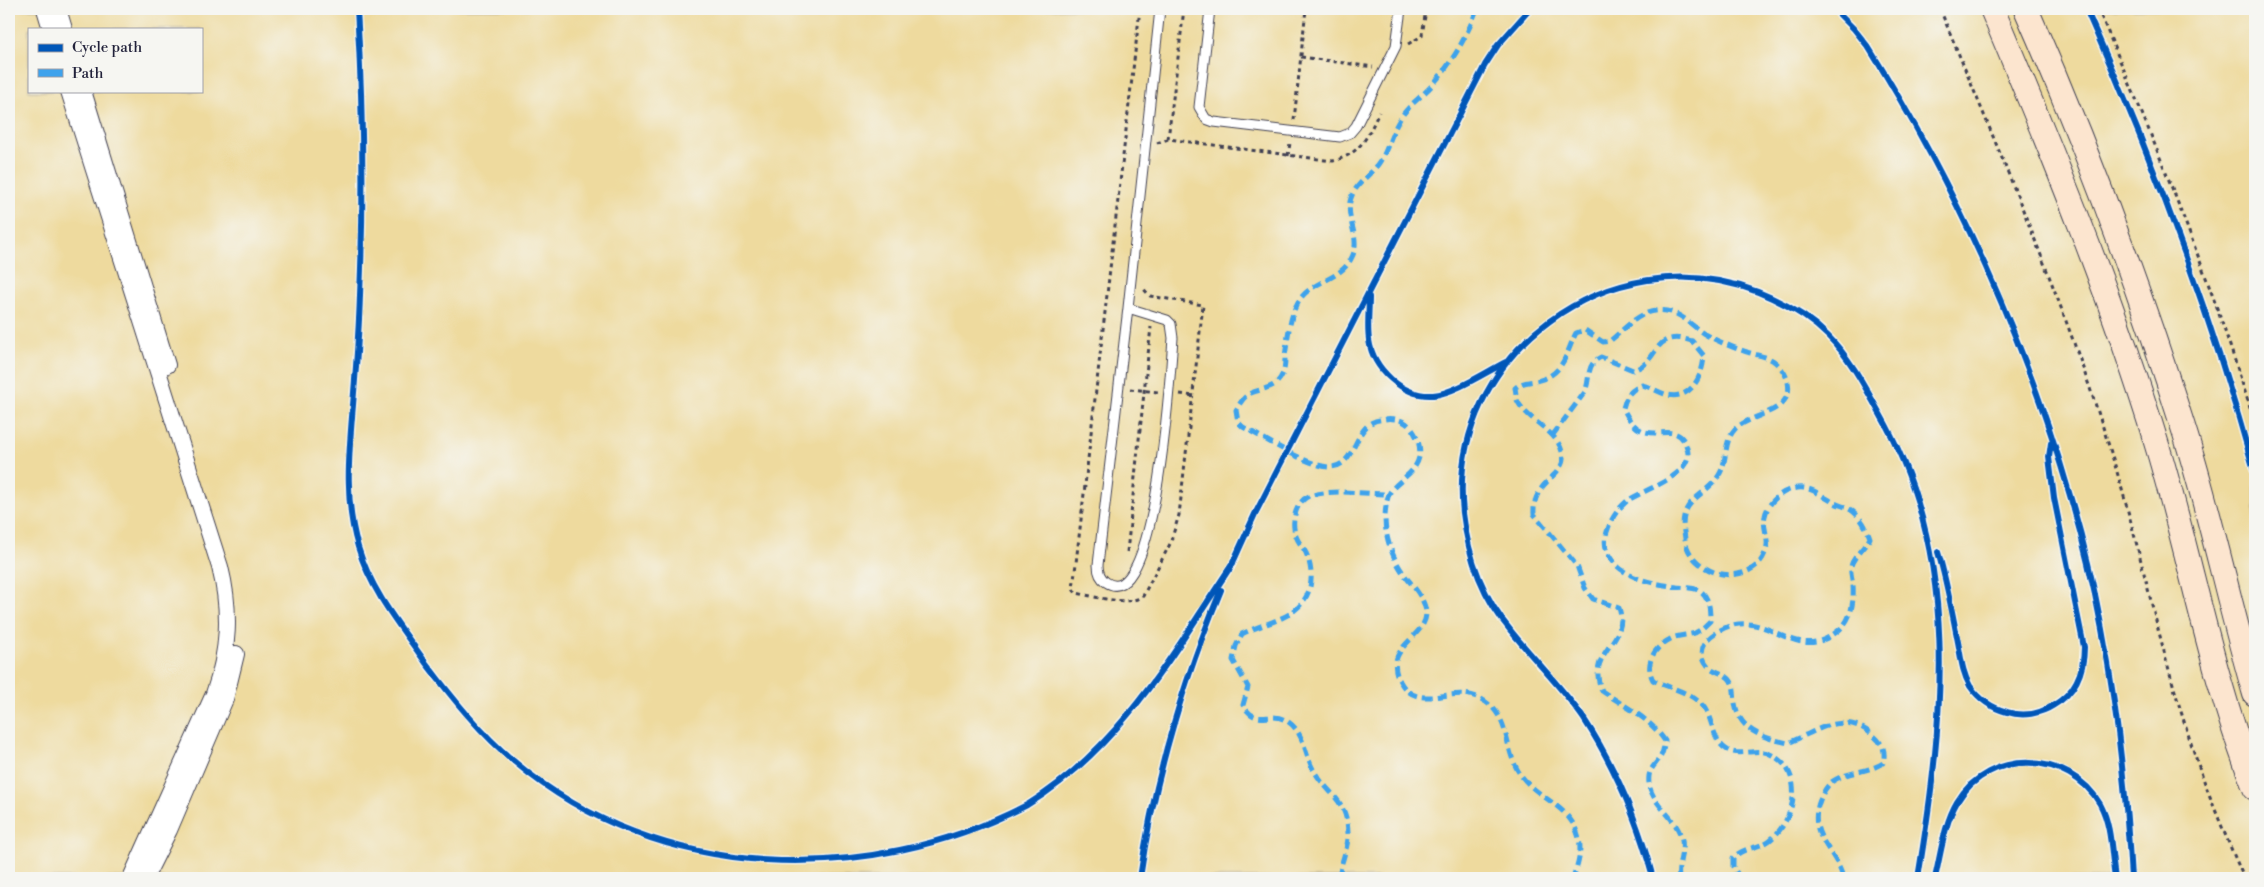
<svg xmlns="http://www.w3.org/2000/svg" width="2264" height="887" viewBox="0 0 2264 887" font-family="'Libre Bodoni',serif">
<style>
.sand{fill:#eeda9e;stroke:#887e6c;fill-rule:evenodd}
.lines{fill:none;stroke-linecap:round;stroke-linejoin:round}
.service-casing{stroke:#414052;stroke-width:11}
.minor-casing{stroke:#414052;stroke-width:18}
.secondary-casing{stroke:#414052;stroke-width:26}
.path{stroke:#414052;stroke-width:3;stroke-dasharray:4 4;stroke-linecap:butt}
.service{stroke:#fff;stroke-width:9}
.minor{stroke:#fff;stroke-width:16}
.secondary{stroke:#fce5cf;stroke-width:24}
.quiet{stroke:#3ea2ec;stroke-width:5;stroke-dasharray:10 5;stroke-linecap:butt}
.cycleway-casing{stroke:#f6f6f2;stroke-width:9}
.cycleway{stroke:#0057b8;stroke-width:6}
</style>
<rect width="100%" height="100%" fill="#f6f6f2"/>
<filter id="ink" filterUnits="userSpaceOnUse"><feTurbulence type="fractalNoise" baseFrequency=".02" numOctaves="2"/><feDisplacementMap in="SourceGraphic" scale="10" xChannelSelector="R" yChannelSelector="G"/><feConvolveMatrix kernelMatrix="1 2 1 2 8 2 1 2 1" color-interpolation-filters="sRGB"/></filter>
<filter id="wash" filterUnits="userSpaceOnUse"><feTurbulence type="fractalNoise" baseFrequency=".0096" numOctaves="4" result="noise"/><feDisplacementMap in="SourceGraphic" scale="20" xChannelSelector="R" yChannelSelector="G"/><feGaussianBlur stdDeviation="1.12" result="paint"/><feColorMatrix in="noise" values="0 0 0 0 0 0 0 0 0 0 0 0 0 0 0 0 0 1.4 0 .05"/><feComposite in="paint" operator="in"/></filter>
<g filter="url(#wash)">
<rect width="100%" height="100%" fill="#efead5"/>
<!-- sand -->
<path class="sand" d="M 9,9 L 2255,9 L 2255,878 L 9,878 ZM 29,29 L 201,29 L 201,91 L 29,91 Z"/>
</g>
<g filter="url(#ink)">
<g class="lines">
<!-- service casing -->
<g class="service-casing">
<path id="service" d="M 1210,9 L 1199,107 L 1206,119 L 1214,122 L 1340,137 L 1350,133 L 1356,126 L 1396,46 L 1401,9
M 1128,308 L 1167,320 L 1171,324 L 1173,338 C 1171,363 1157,617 1106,582 C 1100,578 1098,572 1098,565 L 1128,308 L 1160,9"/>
</g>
<!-- minor casing -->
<g class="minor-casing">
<path id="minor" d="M 45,9 L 51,29
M 58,9 L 64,29
M 69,91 L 220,567 C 231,611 229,651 214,694 L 131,878
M 83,91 L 167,365
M 145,878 L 169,830 L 225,699 L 236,654"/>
</g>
<!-- secondary casing -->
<g class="secondary-casing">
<path id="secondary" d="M 1992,9 C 2052,151 2111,295 2156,442 C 2191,557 2211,677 2255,788
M 2026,9 C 2086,145 2138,285 2183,427 C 2211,515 2229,605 2255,694"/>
</g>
<!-- path -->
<path class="path" d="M 1140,9 L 1073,589 L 1076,593 C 1093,596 1129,607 1143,596 L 1170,544 L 1179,515 L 1203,305 L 1150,296 L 1142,287
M 1940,9 C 2003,161 2069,313 2117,472 C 2143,561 2161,652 2190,740 C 2205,787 2224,833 2244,878
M 2098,9 C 2156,144 2212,282 2255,424
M 1408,44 L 1422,36 L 1426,9
M 1301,57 L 1373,67
M 1294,120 L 1306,9
M 1168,139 L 1184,9
M 1157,143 L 1168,139 L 1333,161 C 1361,154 1368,136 1379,112
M 1288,156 L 1290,143
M 1130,389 L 1158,392
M 1180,394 L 1194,396
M 1127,552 L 1151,327"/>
<!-- service -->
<use href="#service" class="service"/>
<!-- minor -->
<use href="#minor" class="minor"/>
<!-- secondary -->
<use href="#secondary" class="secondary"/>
<!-- quiet -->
<path class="quiet" d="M 1477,9 C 1467,36 1453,61 1434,83 C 1423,96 1408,105 1400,119 C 1391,133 1388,150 1379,163 C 1371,175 1356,183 1351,198 C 1344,218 1362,237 1352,257 C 1341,281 1311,280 1298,302 C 1289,318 1288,338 1285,356 C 1285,362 1285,370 1282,375 C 1276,389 1263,388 1251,393 C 1244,396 1240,403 1236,410 L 1238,422 L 1243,427 C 1262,437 1311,468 1331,467 C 1355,466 1354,430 1373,422 C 1376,420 1381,420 1385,419 C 1390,418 1399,419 1404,422 C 1411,426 1416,434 1418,441 C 1428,472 1392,480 1388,497 C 1380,525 1389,554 1406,577 C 1413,586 1422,596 1425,607 C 1434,637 1378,645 1401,683 C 1418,712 1452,685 1479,698 C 1510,713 1503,743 1517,769 C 1532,797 1566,802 1577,832 C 1583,847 1579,863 1573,878
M 1552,436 L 1585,392 C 1591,377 1585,365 1601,357 L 1633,370 C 1662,361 1650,329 1692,341 L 1704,356 C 1703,374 1692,400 1668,395 C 1659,393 1651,387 1642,385 C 1630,390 1626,396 1623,408 C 1628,418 1634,429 1646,432 C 1662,436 1680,424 1687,448 C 1696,475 1644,489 1627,501 C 1618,509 1612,517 1608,529 C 1604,539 1604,548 1610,557 C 1623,579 1653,583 1677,587 C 1685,588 1696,587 1702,592 C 1710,599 1710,612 1710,621 C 1705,626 1701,630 1695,633 C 1689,635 1682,635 1675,637 C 1657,644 1643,661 1653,680 C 1670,689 1690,691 1703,706 C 1713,718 1712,740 1726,749 C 1739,758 1756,747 1770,754 C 1806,771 1796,819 1770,840 C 1758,849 1743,847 1733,858 L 1733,867 L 1740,878
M 1340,878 C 1339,863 1349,849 1348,833 C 1347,800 1331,797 1316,774 C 1304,757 1306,733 1287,721 C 1269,710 1257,728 1243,705 L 1248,687 L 1233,660 L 1236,646 L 1242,634 C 1261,624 1289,620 1302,603 C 1314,588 1313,569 1306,553 C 1303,547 1298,542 1296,536 C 1290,522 1296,499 1312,495 C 1336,489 1364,494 1388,494
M 1679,878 C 1677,865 1684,853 1682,840 C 1677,815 1646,803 1649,776 C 1650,768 1657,763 1661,756 C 1663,752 1664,746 1665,741 C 1649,717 1625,707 1602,691 C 1600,686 1598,680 1598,675 C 1597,648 1629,638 1619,608 L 1593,599 L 1585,588 L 1577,566 L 1534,514 C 1532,481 1564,477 1563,457 C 1561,431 1527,422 1517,400 C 1516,397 1516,392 1515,388 C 1524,380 1532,383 1543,379 C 1565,371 1567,350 1576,333 L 1585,330 L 1603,342 L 1610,341 C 1629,325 1646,303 1674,313 C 1687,318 1696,330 1708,336 C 1720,342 1734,348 1747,352 C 1755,355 1768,356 1775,362 C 1785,370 1793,386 1786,398 C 1777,414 1749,416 1735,429 C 1723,442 1728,461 1719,475 C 1706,497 1678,499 1684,532 C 1685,537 1685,542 1687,547 C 1692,560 1704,569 1717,573 C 1736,578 1760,572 1766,550 C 1770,539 1762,528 1765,516 C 1768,500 1787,486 1804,488 C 1813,489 1823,496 1831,501 C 1837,505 1845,506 1851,510 C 1860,516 1867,528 1870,538 C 1865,547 1853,557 1851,566 C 1850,572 1852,578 1853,585 C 1854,601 1852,619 1839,630 C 1798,665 1773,615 1733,625 C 1715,630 1690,646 1709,667 C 1716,673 1726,673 1731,681 C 1735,688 1734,695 1735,703 C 1739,731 1764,738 1788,743 C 1818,731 1843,709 1874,736 C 1883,744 1886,751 1883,763 C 1867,773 1848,771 1833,781 C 1826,786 1823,793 1820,800 C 1806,836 1836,849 1843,878"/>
<!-- cycleway casing -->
<g class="cycleway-casing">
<path id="cycleway" d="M 357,9 C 363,104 364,200 360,295 C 359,332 356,368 353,405 C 349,453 344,500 358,547 C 371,591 400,626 426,663 C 453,699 481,734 516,763 C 660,884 867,887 1027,805 C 1121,748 1174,651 1233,563
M 1834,9 L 1854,29 L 1869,48 C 1956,187 2026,342 2071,499 C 2107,622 2124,751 2131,878
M 2086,9 C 2153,159 2211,315 2255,474
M 1369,297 C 1369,311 1367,326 1369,340 C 1373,369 1403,397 1433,395 C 1455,393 1486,372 1506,362
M 1938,552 C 1947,582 1952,612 1958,642 C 1961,657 1962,672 1970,686 C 1979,699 1992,708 2007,712 C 2023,717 2040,714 2054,705 C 2076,692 2084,671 2084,647 L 2054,498 L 2049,457 L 2051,443
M 1230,569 L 1255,514 L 1485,65 L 1498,45 L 1530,9
M 1140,878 C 1154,779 1183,682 1221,590
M 1653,878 C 1638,822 1616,768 1584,719 C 1562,687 1535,661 1511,631 C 1483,598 1468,556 1463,513 C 1446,354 1611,235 1758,292 C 1783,302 1809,317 1828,336 C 1850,358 1864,385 1879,412 C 1962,557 1944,720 1918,878
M 1935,878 C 1941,853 1944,824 1957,802 C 1989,748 2069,751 2100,804 C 2112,826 2111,854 2115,878"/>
</g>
<!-- cycleway -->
<use href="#cycleway" class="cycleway"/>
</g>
</g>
<!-- margin -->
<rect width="2264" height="887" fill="none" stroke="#f6f6f2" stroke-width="30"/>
<!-- legend -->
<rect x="28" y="28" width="175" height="65" fill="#f6f6f2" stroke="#a1a1a9"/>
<rect x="38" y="44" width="25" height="8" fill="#0057b8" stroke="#a1a1a9"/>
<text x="72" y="52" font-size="15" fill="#22223b">Cycle path</text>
<rect x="38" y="69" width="25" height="8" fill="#3ea2ec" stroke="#a1a1a9"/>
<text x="72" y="78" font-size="15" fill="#22223b">Path</text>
</svg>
